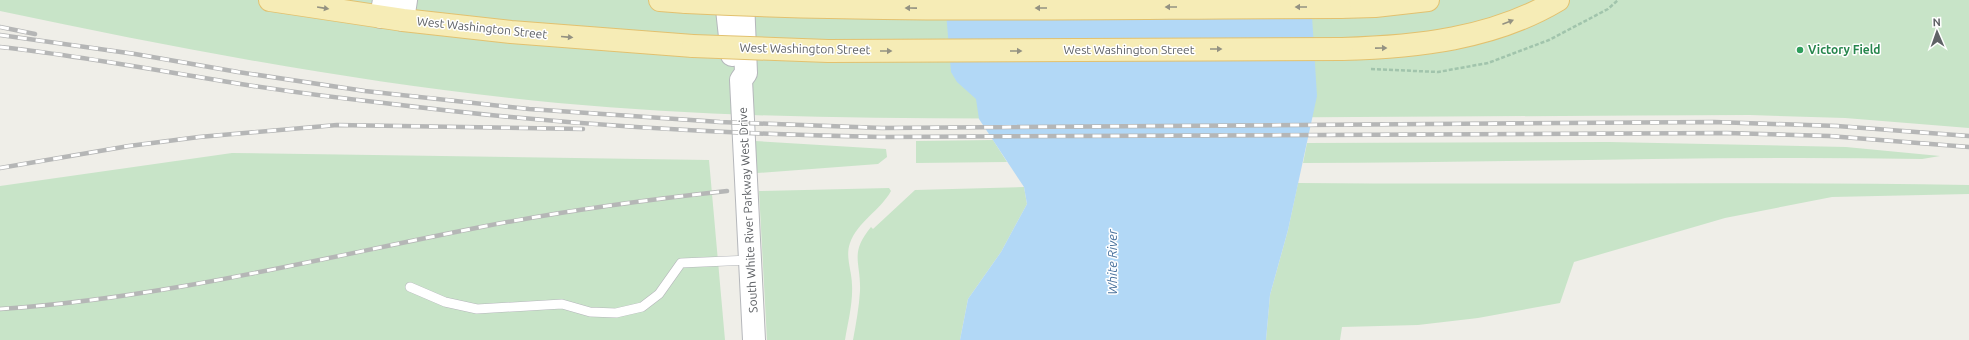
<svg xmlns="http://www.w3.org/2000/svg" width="1969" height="340" viewBox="0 0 1969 340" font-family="Ubuntu,sans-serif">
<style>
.green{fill:#c8e4c8}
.water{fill:#b2d8f6}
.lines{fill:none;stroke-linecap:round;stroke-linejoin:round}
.service-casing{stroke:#b5b7bb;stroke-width:10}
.tertiary-casing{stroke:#b5b7bb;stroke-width:24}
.primary-casing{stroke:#e2c16f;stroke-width:24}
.path{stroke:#a1c4ac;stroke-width:2.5;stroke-dasharray:4 2;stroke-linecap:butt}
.service{stroke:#fff;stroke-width:9}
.tertiary{stroke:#fff;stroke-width:22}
.primary{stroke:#f6ecb6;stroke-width:22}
.rail-casing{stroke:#b5b6b6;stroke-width:4.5}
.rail{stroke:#fff;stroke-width:3;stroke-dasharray:9;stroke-linecap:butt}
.primary-bridge-casing{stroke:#e2c16f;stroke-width:24;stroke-linecap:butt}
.primary-bridge{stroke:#f6ecb6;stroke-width:22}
.oneway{fill:#949282}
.leisure-dot{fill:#2e9e5b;stroke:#fff;stroke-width:1.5}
.labels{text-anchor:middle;stroke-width:3;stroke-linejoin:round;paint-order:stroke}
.street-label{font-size:12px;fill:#5f6266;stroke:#fff}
.leisure-label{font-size:12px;font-weight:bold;fill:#27864d;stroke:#fff;text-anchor:start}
.water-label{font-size:13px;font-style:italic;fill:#4c749e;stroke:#fff}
</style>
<rect width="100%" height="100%" fill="#efeee8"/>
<!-- green -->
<path class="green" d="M 0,0 L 1969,0 L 1969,128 L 1845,118 L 1750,115 C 1550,116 1350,117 1149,118 C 952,119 755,121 558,103 C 370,85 184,50 0,11 Z
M 993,140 L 1007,162 L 916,163 L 916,141 Z
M 755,141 L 886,149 L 887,157 L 878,164 L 757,173 Z
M 1609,142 L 1846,147 L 1940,156 L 1922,159 C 1716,155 1509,163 1303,163 L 1307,143 Z
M 232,153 L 709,160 L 725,340 L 0,340 L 0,186 Z
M 1298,183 C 1522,185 1745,181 1969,185 L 1969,194 L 1832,197 L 1725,218 L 1574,262 L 1560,303 L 1478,318 L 1418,325 L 1342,327 L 1340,340 L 1266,340 L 1270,295 L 1288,230 Z
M 1024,187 L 1027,204 L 1001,252 L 968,299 L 960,340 L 853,340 C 856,324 859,307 860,291 C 861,261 849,254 871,227 L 873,229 L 915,190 Z
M 889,188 L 891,191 C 880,211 858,221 850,243 C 845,257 852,271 852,285 C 853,303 848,322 845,340 L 767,340 L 759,191 Z"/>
<!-- water -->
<path class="water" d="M 945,0 L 1311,0 L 1317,96 L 1288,230 L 1270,295 L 1266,340 L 960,340 L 968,299 L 1001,252 L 1027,204 L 1024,187 L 979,119 L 976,99 L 957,82 L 951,72 Z"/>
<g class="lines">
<!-- service casing -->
<g class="service-casing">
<path id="service" d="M 410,287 L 445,302 L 477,309 L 562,304 L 590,312 L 616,313 L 642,307 L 659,294 L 681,263 L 750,260"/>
</g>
<!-- tertiary casing -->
<g class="tertiary-casing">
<path id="tertiary" d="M 726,0 L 732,55
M 743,0 L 746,73 L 741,80 L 754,340
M 381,17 L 384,0
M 403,20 L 406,0"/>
</g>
<!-- primary casing -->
<g class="primary-casing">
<path id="primary" d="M 270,0 L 403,20 L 511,32 L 693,46
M 660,0 L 686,2
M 1340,7 L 1375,6 L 1428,0
M 1342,49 C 1416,47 1493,39 1558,0"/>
</g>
<!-- path -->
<path class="path" d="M 1371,69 L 1438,72 L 1488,63 L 1549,40 L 1608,9 L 1618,0"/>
<!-- service -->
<use href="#service" class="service"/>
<!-- tertiary -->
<use href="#tertiary" class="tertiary"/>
<!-- primary -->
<use href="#primary" class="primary"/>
<!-- rail casing -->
<g class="rail-casing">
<path id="rail" d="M 0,27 L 35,34
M 0,35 L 135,54 L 238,72 L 365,91 L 529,109 L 720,122 L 882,128 L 1714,122 L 1837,126 L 1969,136
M 0,47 C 83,56 165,72 247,85 C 292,92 338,98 384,103 C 549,124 715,134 882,137 L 1727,133 L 1829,136 L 1969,147
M 0,168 L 129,146 L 199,137 L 337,125 L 583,129
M 0,309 C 164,298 321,258 481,227 C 563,211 644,200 727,191"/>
</g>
<!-- rail -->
<use href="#rail" class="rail"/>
<!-- primary-bridge casing -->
<g class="primary-bridge-casing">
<path id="primary-bridge" d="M 686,2 C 904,13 1122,7 1340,7
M 693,46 L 828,51 L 1342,49"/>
</g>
<!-- primary-bridge -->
<use href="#primary-bridge" class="primary-bridge"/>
</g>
<!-- one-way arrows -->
<defs><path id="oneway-solid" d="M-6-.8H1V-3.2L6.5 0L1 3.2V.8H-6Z"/></defs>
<g class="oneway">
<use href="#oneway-solid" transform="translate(1171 7) rotate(180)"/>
<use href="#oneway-solid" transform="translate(1301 7) rotate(180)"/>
<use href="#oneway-solid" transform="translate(323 8) rotate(9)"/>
<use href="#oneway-solid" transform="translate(911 8) rotate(-179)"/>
<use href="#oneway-solid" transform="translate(1041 8) rotate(180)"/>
<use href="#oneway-solid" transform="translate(1508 22) rotate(-21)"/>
<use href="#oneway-solid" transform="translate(567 37) rotate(5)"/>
<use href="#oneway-solid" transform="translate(1381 48) rotate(-1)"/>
<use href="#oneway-solid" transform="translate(1216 49)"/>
<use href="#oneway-solid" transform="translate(886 51)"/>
<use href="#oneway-solid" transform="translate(1016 51)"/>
</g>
<!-- markers -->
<circle class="leisure-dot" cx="1800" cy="50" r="4"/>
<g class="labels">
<!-- street labels -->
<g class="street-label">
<text transform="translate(482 28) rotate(6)" y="4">West Washington Street</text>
<text transform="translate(805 49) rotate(1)" y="4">West Washington Street</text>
<text x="1129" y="54">West Washington Street</text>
<text transform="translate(748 210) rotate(-93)" y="4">South White River Parkway West Drive</text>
</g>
<!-- leisure labels -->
<g class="leisure-label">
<text x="1808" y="54">Victory Field</text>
</g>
<!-- water labels -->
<g class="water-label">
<text transform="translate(1112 262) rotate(-90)" y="5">White River</text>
</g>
</g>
<!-- north arrow -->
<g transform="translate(1937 32) rotate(358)" stroke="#ffffff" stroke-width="3" paint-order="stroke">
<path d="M0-3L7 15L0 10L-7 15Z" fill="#5f6266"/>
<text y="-6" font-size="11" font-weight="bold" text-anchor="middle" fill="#5f6266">N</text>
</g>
</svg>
